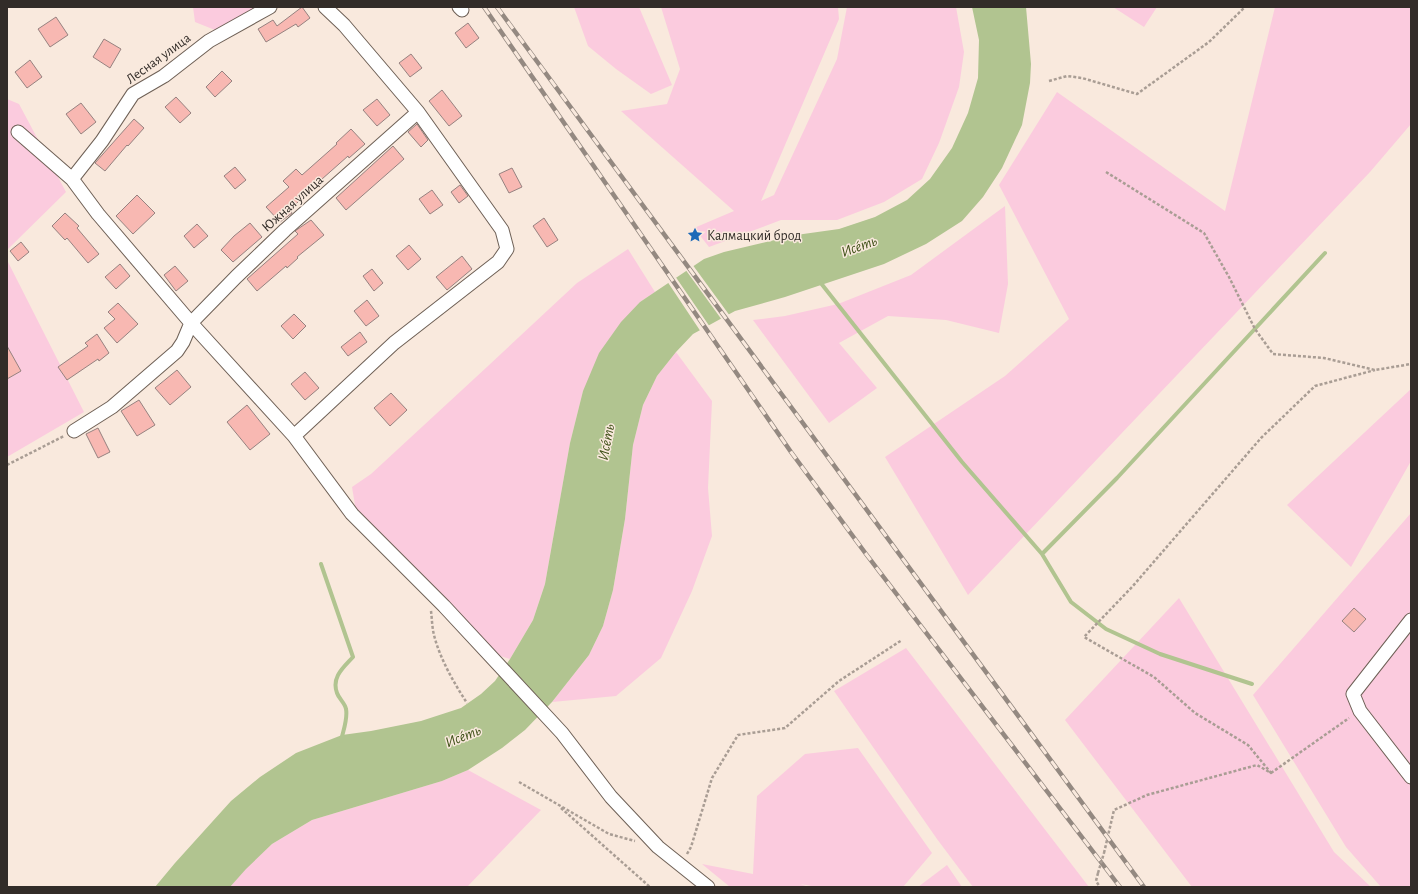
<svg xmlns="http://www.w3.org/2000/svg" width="1418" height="894" viewBox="0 0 1418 894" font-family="'Alegreya Sans',sans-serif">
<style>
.green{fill:#fbcbde}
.water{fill:#b1c490}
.pier{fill:#f9e9dd}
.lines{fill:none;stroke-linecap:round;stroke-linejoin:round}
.stream{stroke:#b1c490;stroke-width:4}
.building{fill:#f8b8b2;stroke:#968280}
.minor-casing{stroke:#6e6056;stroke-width:15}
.path{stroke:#a99d94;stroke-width:2.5;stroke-dasharray:3 2;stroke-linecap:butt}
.minor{stroke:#fff;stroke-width:13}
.rail-casing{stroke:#948981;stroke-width:4.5}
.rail{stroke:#f9e9dd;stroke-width:3;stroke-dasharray:9;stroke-linecap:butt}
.path-bridge{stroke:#a99d94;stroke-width:2.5;stroke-dasharray:3 2;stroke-linecap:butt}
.labels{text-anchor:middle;stroke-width:3;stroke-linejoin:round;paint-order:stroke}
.street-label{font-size:14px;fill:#322c28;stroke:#f9e9dd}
.poi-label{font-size:14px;fill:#322c28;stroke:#f9e9dd;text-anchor:start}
.water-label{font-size:15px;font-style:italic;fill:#405119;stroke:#f9e9dd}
</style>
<rect width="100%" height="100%" fill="#f9e9dd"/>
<!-- green -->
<path class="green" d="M 193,7 L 258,7 L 215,30 L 195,22 Z
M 574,7 L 639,7 L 672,85 L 651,94 L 616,69 L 588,46 Z
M 661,7 L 838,7 L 839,19 L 761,201 L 774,195 L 837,59 L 847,7 L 956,7 L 964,52 L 959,87 L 939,143 L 922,179 L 884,202 L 837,220 L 781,220 L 709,247 L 694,228 L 734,211 L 621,111 L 667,104 L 680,69 Z
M 1113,7 L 1157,7 L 1144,27 Z
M 1275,7 L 1411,7 L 1411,124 L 1370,172 L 968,595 L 885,457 L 1005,376 L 1069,319 L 999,185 L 1057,92 L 1225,211 Z
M 7,99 L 19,104 L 66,192 L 7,250 Z
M 1005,206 L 1008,284 L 999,333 L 946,320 L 888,316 L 839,343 L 877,388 L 829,423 L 753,320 L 785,316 L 838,304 L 911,275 Z
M 628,249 L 655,292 L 640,302 L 583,391 L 570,443 L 545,584 L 533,620 L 510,659 L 487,652 L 356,511 L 352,487 L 371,474 L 488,366 L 577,283 Z
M 7,260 L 84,412 L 7,457 Z
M 676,352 L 712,401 L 708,488 L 712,536 L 692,591 L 661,658 L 616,696 L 552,702 L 589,655 L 603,626 L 613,590 L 625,519 L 633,445 L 643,405 L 657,376 Z
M 1411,389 L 1411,461 L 1351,567 L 1287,505 Z
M 1411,513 L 1411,887 L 1381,887 L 1346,847 L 1253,695 Z
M 1179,598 L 1334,852 L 1371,887 L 1192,887 L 1065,720 Z
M 906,648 L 1089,887 L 973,887 L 937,839 L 834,691 Z
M 858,748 L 932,853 L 903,887 L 817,887 L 800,884 L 809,887 L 730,887 L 702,864 L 753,874 L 757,796 L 805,754 Z
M 468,770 L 541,810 L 467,887 L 230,887 L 245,869 L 272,844 L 312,820 L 442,781 Z
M 947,865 L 962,887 L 918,887 Z"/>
<!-- water -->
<path class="water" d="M 972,7 L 1026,7 L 1031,64 L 1030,83 L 1022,125 L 1002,168 L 983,197 L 962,221 L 926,244 L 884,264 L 785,297 L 735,311 L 693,334 L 676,352 L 657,376 L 643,405 L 633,445 L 625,519 L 613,590 L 603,626 L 589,655 L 552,702 L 525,730 L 502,748 L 468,770 L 442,781 L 312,820 L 272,844 L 246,869 L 230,887 L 155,887 L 175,863 L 231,801 L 260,777 L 296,753 L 342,735 L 371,731 L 421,721 L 461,708 L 481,694 L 495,681 L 510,659 L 533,620 L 545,584 L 570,443 L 583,391 L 599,353 L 621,322 L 640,302 L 704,259 L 724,252 L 796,235 L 839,229 L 875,217 L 907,200 L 930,179 L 952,148 L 968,113 L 978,78 L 979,40 Z"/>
<!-- pier -->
<path class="pier" d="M 692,264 L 730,316 L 722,320 L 685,269 Z
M 675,276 L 710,327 L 701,332 L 667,281 Z"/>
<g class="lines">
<!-- stream -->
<path class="stream" d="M 820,282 L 962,462 L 1042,554
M 321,564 L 353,657 C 344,667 331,677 337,693 C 339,699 345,703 346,709 C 348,719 343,731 341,741
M 1252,684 L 1160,654 L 1106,629 L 1071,602 L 1042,554 L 1117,478 L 1325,253"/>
</g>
<!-- building -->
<path class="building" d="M 302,7 L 310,18 L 298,27 L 296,24 L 266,42 L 258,29 L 273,20 L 277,26 Z
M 56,17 L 68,35 L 50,47 L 38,29 Z
M 468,23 L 479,38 L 466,48 L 455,33 Z
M 104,39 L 121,49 L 110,68 L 93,57 Z
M 411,54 L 422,68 L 410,77 L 399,63 Z
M 30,60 L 42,77 L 27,88 L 15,72 Z
M 222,71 L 232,81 L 215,97 L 206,87 Z
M 442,90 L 462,116 L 449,126 L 429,101 Z
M 176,97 L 191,113 L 180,123 L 165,107 Z
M 377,99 L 390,115 L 377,126 L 363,110 Z
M 81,103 L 96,122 L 81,134 L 66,114 Z
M 134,119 L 144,128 L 128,146 L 127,145 L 105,171 L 95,163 Z
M 417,124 L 428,140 L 421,147 L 408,132 Z
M 351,129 L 365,144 L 349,158 L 348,156 L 313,187 L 290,210 L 292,213 L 280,222 L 266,207 L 289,187 L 283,181 L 296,169 L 302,175 L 337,144 L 336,143 Z
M 393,146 L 404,159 L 346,210 L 336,198 Z
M 235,167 L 246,180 L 235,189 L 224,176 Z
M 512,168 L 522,187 L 509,193 L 499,174 Z
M 460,185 L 468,196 L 459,203 L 451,192 Z
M 432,190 L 443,205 L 430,214 L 419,199 Z
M 137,195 L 155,213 L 133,234 L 116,216 Z
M 65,213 L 79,226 L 77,228 L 99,254 L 88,263 L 67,238 L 65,240 L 52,226 Z
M 544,218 L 558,240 L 547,247 L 533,226 Z
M 311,220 L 324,235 L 297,257 L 298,258 L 287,268 L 286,266 L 257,291 L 247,279 L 298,234 L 295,231 Z
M 250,223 L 262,237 L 233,262 L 221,250 L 234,236 Z
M 197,224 L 208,236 L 194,248 L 184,236 Z
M 21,242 L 29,252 L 18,261 L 10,251 Z
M 409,245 L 421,259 L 408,270 L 396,256 Z
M 462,256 L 472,269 L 447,290 L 436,277 Z
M 120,264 L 130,276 L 116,289 L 105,277 Z
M 175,266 L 188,281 L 176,291 L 164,275 Z
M 372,269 L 383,283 L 374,291 L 363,276 Z
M 367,300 L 379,316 L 366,326 L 354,311 Z
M 118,303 L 138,324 L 117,343 L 104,328 L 115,319 L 108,312 Z
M 294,314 L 306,326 L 293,339 L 281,326 Z
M 360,332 L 367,342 L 348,356 L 341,347 Z
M 97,334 L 109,353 L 99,361 L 98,359 L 67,380 L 58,367 L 88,346 L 85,343 Z
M 7,346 L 21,371 L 7,379 Z
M 177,370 L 191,387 L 170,405 L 155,388 Z
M 305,372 L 319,388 L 305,400 L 291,384 Z
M 391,393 L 407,410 L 390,426 L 374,408 Z
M 139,400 L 155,425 L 137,436 L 121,411 Z
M 247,405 L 270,434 L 250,450 L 227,422 Z
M 98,428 L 110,452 L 98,458 L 86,434 Z
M 1354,608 L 1366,619 L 1354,632 L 1342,621 Z"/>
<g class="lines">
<!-- minor casing -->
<g class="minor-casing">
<path id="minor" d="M 459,7 L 462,10
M 18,132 L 72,179 L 98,214 L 191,323 L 294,436 L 352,514 L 444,606 L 562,733 L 611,797 L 658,847 L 708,887
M 72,179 L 102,141 L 133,94 L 164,76 L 209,41 L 270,7
M 74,431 L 112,407 L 177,351 L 183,342 L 191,323 L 236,277 L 285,230 L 418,112
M 294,436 L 394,343 L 498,262 L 507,249 L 502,230 L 418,112 L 344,25 L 325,7
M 1411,620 L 1353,694 L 1360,711 L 1411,777"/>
</g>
<!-- path -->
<path class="path" d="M 1049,81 L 1067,76 L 1082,78 L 1137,94 L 1209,42 L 1245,7
M 1106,172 L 1204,233 L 1229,277 L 1255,329 L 1273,354 L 1324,358 L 1375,370 L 1411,364
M 7,465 L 64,436
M 431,611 C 432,619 432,627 434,635 C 440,659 454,683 467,703
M 1271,773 L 1349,718
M 519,782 L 609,834 L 635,841
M 561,808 L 650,887
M 1104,853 L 1114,810 L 1147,795 L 1257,765 L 1271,773 L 1248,745 L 1195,713 L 1154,677 L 1084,637 L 1132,587 L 1261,438 L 1315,386 L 1375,370
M 687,854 L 691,847 L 712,778 L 738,735 L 785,728 L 839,681 L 902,640
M 1098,873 L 1096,881 L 1100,887"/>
<!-- minor -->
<use href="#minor" class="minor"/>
<!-- rail casing -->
<g class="rail-casing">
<path id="rail" d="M 484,7 L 791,452 L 866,554 L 1120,887
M 497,7 L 1144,887"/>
</g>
<!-- rail -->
<use href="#rail" class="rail"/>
<!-- path-bridge -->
<path class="path-bridge" d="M 1098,873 L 1104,853"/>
</g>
<!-- icons -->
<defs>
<g id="sight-bare" transform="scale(1.2)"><path d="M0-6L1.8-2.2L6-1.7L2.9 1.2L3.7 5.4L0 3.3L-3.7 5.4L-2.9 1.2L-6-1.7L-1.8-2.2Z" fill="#1d69b8" stroke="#f9e9dd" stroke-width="2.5" paint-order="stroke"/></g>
</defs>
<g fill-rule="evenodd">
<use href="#sight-bare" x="695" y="235"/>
</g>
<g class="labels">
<!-- street labels -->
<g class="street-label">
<text transform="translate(158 58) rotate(-36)" y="5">Лесная улица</text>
<text transform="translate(292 203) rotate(-42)" y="5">Южная улица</text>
</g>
<!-- poi labels -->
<g class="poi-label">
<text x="707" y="240">Калмацкий брод</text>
</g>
<!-- water labels -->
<g class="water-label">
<text transform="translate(859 246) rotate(-20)" y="5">Исе́ть</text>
<text transform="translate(606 442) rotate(-79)" y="5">Исе́ть</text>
<text transform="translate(463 736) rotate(-22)" y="5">Исе́ть</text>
</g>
</g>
<!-- border -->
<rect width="1418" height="894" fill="none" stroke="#322c28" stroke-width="16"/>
</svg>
